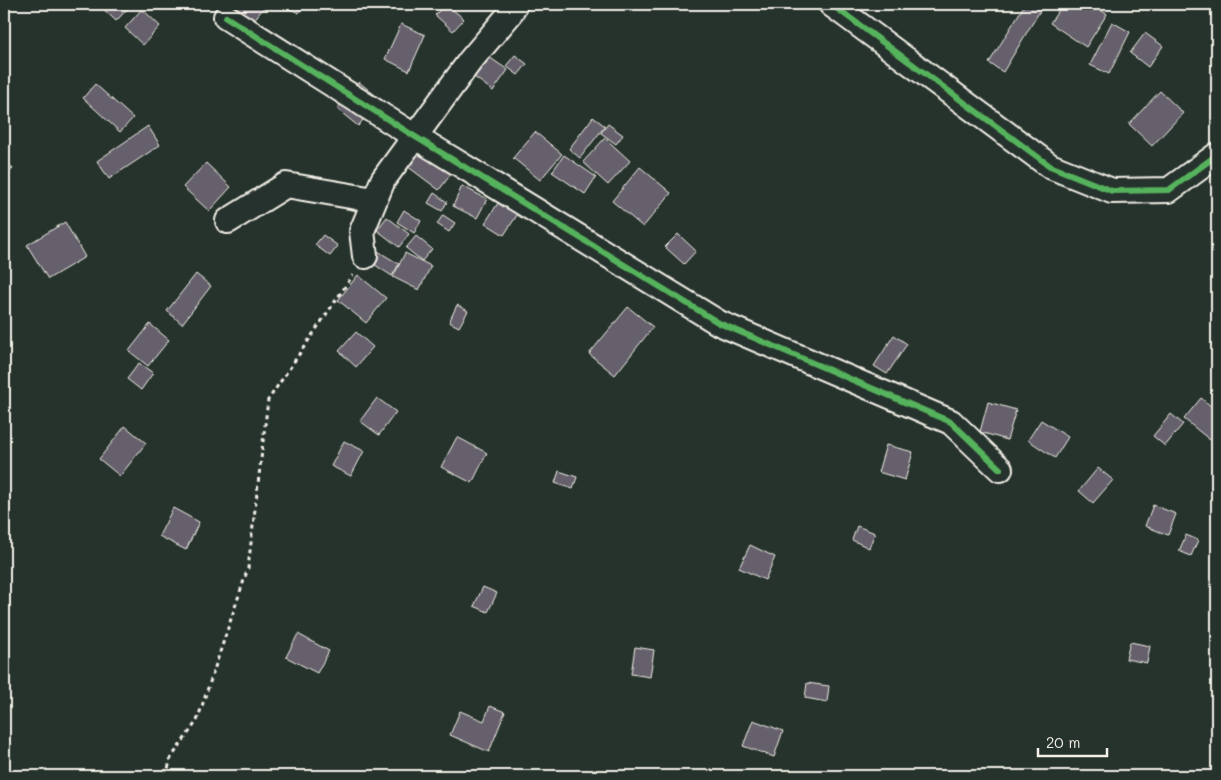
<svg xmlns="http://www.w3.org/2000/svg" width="1221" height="780" viewBox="0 0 1221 780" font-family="Mali,sans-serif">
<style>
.building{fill:#65616c;stroke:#f4f1e8}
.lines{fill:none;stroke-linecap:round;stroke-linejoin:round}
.minor-casing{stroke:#f4f1e8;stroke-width:28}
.path{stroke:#f4f1e8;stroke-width:3;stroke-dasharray:4 4;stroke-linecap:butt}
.minor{stroke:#26332d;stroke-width:24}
.cycleway-casing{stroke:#26332d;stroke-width:9}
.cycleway{stroke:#56b35d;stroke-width:6}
</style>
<rect width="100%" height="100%" fill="#26332d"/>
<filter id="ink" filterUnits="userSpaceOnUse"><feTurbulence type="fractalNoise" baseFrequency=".02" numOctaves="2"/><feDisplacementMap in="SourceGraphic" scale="10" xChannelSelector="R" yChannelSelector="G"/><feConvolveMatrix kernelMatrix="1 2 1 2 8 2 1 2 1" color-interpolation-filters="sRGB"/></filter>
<g filter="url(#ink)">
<!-- building -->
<path class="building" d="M 98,4 L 132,4 L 116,21 Z
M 233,4 L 267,4 L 253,21 Z
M 279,4 L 303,4 L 299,13 Z
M 446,4 L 464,19 L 453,31 L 435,15 Z
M 1025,4 L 1044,4 L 1003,72 L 989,63 Z
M 1063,4 L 1091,4 L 1107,14 L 1086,47 L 1050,23 Z
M 142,9 L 160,26 L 143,45 L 125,28 Z
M 1112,22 L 1130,32 L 1109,74 L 1090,65 Z
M 401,24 L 425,35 L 409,71 L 385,59 Z
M 1145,33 L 1163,46 L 1148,67 L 1130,53 Z
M 483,53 L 508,70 L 493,91 L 469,73 Z
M 515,55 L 527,64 L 518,75 L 506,66 Z
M 359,82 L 380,99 L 358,126 L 337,109 Z
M 95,84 L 133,118 L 120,132 L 83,98 Z
M 1160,91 L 1183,113 L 1152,146 L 1129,124 Z
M 593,117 L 605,126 L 580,158 L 569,149 Z
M 608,124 L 623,135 L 616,144 L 601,133 Z
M 148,126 L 160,145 L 109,179 L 97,161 Z
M 535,132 L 562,154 L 540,180 L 513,158 Z
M 605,138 L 630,161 L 608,185 L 583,162 Z
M 427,141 L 458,165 L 439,190 L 407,166 Z
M 564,155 L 596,177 L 585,194 L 552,172 Z
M 4,157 L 13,169 L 4,176 Z
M 206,163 L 231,187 L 209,211 L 183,187 Z
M 640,167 L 671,193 L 643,227 L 612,201 Z
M 510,185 L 529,197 L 504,235 L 485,223 Z
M 462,186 L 487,199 L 477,218 L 453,206 Z
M 434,193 L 447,202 L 442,211 L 428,203 Z
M 404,210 L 421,221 L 414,233 L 397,222 Z
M 443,215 L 455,223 L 449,232 L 437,224 Z
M 387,217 L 409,234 L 399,247 L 377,230 Z
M 65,222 L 85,257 L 48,279 L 27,245 Z
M 678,234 L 696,251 L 684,264 L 665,247 Z
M 323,235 L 338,246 L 330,256 L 315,245 Z
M 416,236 L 432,249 L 422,261 L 406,248 Z
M 376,250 L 399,264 L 392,276 L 369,261 Z
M 405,253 L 431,266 L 419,290 L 393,277 Z
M 196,274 L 211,286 L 182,324 L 167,311 Z
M 358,275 L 386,298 L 366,323 L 338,300 Z
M 457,305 L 468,311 L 459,327 L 449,322 Z
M 628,307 L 653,327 L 615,375 L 589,354 Z
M 150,324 L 169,340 L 148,366 L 129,351 Z
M 356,332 L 373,347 L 356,367 L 339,351 Z
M 894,335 L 907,344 L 887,374 L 874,366 Z
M 139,363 L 153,373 L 141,390 L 127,379 Z
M 377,398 L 396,412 L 379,435 L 360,421 Z
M 1201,398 L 1217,411 L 1217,431 L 1210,440 L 1184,419 Z
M 988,402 L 1016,410 L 1007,440 L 980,432 Z
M 1171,414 L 1183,424 L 1165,446 L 1153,436 Z
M 1041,420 L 1068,437 L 1055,458 L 1028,440 Z
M 125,426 L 146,443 L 120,476 L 99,459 Z
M 457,437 L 487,453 L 472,483 L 441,467 Z
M 344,441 L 364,451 L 351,476 L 331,466 Z
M 886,445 L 913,452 L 905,480 L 878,472 Z
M 1098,468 L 1113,480 L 1093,503 L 1079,491 Z
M 559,471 L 577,477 L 573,489 L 555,483 Z
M 1153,505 L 1176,514 L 1168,535 L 1145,526 Z
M 173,508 L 199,522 L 186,550 L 159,536 Z
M 857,526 L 875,533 L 869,548 L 852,540 Z
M 1186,535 L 1198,540 L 1191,556 L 1179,551 Z
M 750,545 L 775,557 L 765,580 L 739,568 Z
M 483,587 L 497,593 L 488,612 L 474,606 Z
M 298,634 L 329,651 L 317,673 L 286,657 Z
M 1130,642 L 1150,646 L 1147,663 L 1126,659 Z
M 635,647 L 654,650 L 650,677 L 631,674 Z
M 807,683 L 829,686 L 827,702 L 805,698 Z
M 490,706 L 505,712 L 489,752 L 450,735 L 460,711 L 484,721 Z
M 753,720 L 783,731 L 774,757 L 743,746 Z"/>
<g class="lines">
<!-- minor casing -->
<g class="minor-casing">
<path id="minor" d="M 831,4 L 1050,166 L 1112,191 L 1169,190 L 1217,155
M 226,17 L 414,136 L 719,323 L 951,422 L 1000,469
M 228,221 L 286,185 L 374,200
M 365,256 L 362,231 L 383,180 L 470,61 L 509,15 L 515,4"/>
</g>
<!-- path -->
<path class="path" d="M 166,776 L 171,758 L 197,721 L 248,568 L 268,400 L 353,275"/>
<!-- minor -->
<use href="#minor" class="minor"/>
<!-- cycleway casing -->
<g class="cycleway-casing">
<path id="cycleway" d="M 831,4 L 1050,166 L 1112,191 L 1169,190 L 1217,155
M 226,17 L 414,136 L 719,323 L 951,422 L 1000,469"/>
</g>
<!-- cycleway -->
<use href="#cycleway" class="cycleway"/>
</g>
</g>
<!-- margin -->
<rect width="1221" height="780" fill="none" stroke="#26332d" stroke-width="20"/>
<rect x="10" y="10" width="1201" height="760" fill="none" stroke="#f4f1e8" stroke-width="2" filter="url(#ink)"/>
<!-- scale -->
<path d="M1038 748v8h69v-8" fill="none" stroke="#f4f1e8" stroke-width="2.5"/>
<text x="1046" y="748" font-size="15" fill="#f4f1e8" stroke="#26332d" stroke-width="4" paint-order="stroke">20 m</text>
</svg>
